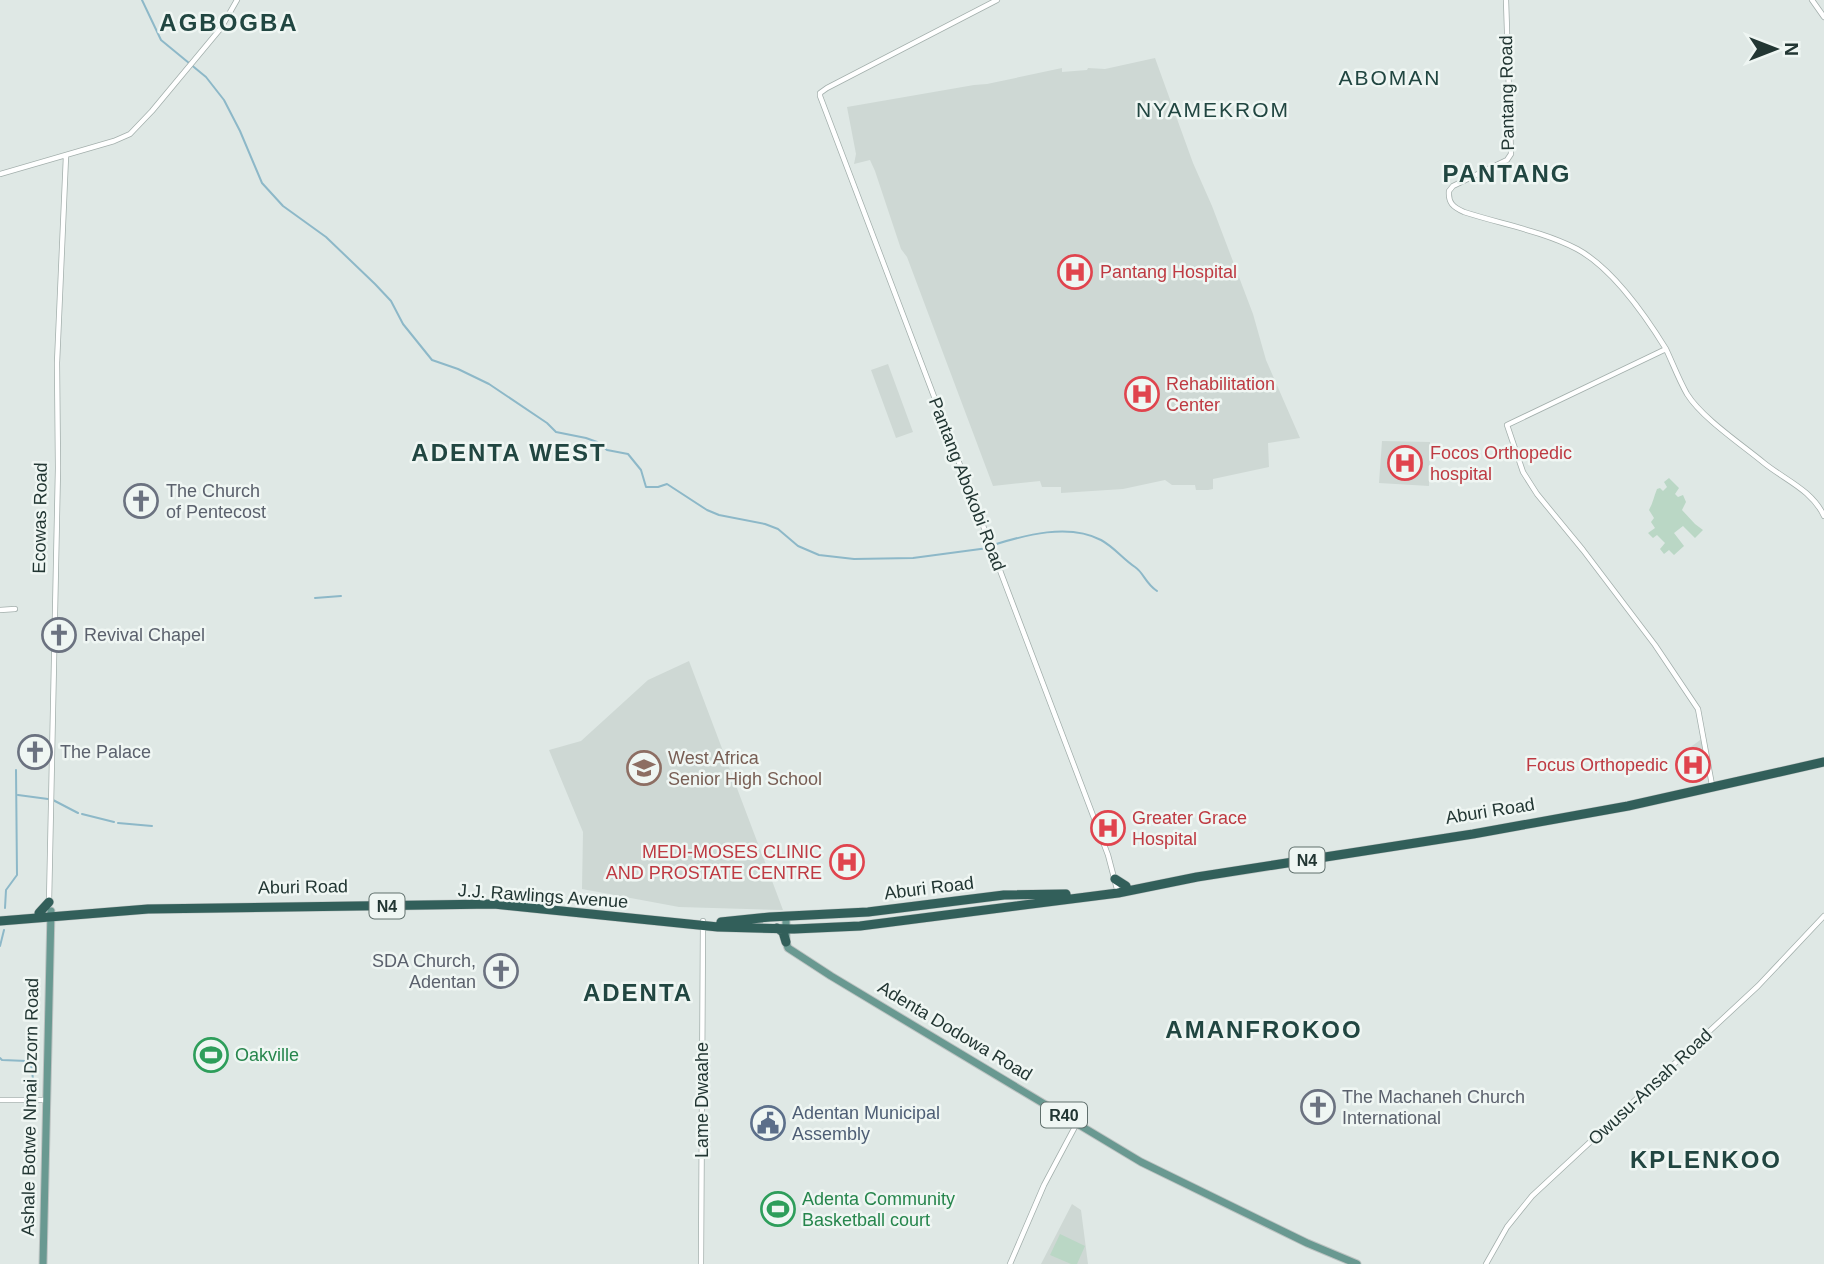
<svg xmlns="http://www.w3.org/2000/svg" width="1824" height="1264" viewBox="0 0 1824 1264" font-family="Arial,sans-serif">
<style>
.built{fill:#ced8d4}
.green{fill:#bad7c5}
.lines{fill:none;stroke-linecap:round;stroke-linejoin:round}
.stream{stroke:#8db8c8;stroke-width:2}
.minor-casing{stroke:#a3afac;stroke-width:6}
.major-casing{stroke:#bdc3c2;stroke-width:9}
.highway-casing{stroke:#bdc3c2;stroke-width:10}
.minor{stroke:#fff;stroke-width:4.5}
.major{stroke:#699991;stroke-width:7}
.highway{stroke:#325f5a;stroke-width:9}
.labels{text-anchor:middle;stroke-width:5;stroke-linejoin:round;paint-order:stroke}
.shield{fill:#eff6f3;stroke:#60706d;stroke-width:2}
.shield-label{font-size:16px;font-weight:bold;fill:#223633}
.street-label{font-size:18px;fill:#223633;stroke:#eff6f3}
.health-label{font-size:18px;fill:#be3a42;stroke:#eff6f3;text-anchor:start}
.worship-label{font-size:18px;fill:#5b616d;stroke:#eff6f3;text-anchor:start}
.education-label{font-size:18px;fill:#785e54;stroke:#eff6f3;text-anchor:start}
.leisure-label{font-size:18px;fill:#27864d;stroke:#eff6f3;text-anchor:start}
.service-label{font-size:18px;fill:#4e5e75;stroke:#eff6f3;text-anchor:start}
.quarter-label{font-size:21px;letter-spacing:2px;fill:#214641;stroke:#eff6f3}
.district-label{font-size:24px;font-weight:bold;letter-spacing:2px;fill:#214641;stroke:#eff6f3}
</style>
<rect width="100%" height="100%" fill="#dfe8e5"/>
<!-- built -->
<path class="built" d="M 1155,58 L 1193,163 L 1212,206 L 1253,314 L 1266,360 L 1300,438 L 1268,443 L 1269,467 L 1213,479 L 1213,489 L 1208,490 L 1196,490 L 1195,485 L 1172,485 L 1165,480 L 1123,489 L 1061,493 L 1061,487 L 1042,487 L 1040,481 L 993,486 L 907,257 L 901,249 L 875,171 L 870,160 L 854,164 L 856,154 L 847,107 L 974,85 L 987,84 L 1062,68 L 1062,72 L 1087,70 L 1088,68 L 1105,69 Z
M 888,364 L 913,432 L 896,438 L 871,370 Z
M 1382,441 L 1430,442 L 1429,486 L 1379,483 Z
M 689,661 L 783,910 L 679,907 L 582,889 L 583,832 L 549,750 L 581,741 L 648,680 Z
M 1703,738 L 1709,774 L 1706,778 L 1682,780 L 1678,756 Z
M 1072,1204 L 1081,1210 L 1088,1264 L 1041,1264 Z"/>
<!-- green -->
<path class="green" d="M 1669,478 L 1679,488 L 1675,494 L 1678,497 L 1683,495 L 1686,502 L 1682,510 L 1695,524 L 1703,530 L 1695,538 L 1683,526 L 1674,533 L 1684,546 L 1674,555 L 1669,550 L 1664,554 L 1660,549 L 1665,543 L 1657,535 L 1653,538 L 1648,533 L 1655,528 L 1651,522 L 1654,518 L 1649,510 C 1653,503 1654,496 1657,489 L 1660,488 L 1663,491 L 1667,487 L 1664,482 Z
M 1060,1234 L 1085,1246 L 1077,1264 L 1071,1264 L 1050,1255 Z"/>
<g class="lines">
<!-- stream -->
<path class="stream" d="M 142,0 L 161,40 L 206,77 L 224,100 L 240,131 L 262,183 L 283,206 L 326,237 L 375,284 L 391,301 L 403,324 L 432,360 L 458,369 L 489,384 L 547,423 L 556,432 L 586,438 L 597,442 L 607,450 L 628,454 L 641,470 L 646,487 L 658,487 L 667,484 L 707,510 L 719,515 L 765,524 L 778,529 L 798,546 L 819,555 L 854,559 L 913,558 L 988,548
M 993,545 C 1025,535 1069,523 1101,540 C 1114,547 1123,559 1135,567 C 1144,573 1145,583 1157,591
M 315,598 L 341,596
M 18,795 L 48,799
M 53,800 L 78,813
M 82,814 L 114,822
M 118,823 L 152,826
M 5,908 L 6,890 L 17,875 L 16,770
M 0,946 L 4,930
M 0,1058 L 2,1060 L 27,1061 L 31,1064 L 33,1079"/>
<!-- minor casing -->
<g class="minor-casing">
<path id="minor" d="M 997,0 L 827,88 L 820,93 L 820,96 L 1108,855 L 1118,893
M 1506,0 L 1511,154 L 1507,160 L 1453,186 L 1449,191 C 1448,203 1453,207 1464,212 C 1501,224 1542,231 1577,249 C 1612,268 1645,315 1666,349
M 1812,0 L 1824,17
M 0,174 L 114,141 L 130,134 L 152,111 L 221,28 L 237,0
M 0,610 L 15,609
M 1712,785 L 1698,709 L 1655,645 L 1583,550 L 1537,494 L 1523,472 L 1507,425 L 1666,349 C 1673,364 1679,380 1687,394 C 1702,418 1741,444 1764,463 C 1785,480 1812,490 1824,516
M 49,903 L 58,468 L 57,363 L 66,156
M 0,1100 L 46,1100
M 701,1264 L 703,921
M 1010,1264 L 1044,1185 L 1077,1123
M 1486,1264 L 1507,1227 L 1532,1196 L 1758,986 L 1824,916"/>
</g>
<!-- major casing -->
<g class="major-casing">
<path id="major" d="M 786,916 L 786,942 L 788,948 L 831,976 L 1141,1162 L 1307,1243 L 1357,1264
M 43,1264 L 51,911"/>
</g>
<!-- highway casing -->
<g class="highway-casing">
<path id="highway" d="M 1115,879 L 1126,886
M 39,913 L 49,902
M 0,921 L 148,909 L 494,904 L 718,927 L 794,929 L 860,926 L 1118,893 L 1197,877 L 1473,834 L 1628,806 L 1824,762
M 721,922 L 770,917 L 868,912 L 1004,895 L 1066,894
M 777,928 L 783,932 L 786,942"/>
</g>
<!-- minor -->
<use href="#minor" class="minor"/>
<!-- major -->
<use href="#major" class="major"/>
<!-- highway -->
<use href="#highway" class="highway"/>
</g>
<!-- icons -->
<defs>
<g id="hospital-ring" transform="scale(1.75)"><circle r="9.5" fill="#eff6f3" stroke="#e0444e" stroke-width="1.5"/><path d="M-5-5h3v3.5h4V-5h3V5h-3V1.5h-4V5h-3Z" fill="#e0444e"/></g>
<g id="church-ring" transform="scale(1.75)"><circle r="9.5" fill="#eff6f3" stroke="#6b7280" stroke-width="1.5"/><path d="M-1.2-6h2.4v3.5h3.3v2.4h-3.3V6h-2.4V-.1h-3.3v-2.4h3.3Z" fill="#6b7280"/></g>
<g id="school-ring" transform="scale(1.75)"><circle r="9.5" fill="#eff6f3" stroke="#8d6e63" stroke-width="1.5"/><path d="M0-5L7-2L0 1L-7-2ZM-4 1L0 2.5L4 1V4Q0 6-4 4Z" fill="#8d6e63"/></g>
<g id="stadium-ring" transform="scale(1.75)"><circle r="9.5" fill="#eff6f3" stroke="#2e9e5b" stroke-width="1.5"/><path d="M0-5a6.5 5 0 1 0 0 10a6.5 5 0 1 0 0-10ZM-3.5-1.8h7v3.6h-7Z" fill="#2e9e5b"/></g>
<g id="civic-ring" transform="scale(1.75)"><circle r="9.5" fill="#eff6f3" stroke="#5c6f8a" stroke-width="1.5"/><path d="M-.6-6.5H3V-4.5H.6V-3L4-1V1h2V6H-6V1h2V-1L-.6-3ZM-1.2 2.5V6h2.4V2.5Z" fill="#5c6f8a"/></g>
</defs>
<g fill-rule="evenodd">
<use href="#hospital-ring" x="1075" y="272"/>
<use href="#hospital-ring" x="1142" y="394"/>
<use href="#hospital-ring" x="1405" y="463"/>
<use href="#church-ring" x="141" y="501"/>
<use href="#church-ring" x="59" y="635"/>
<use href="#church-ring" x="35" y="752"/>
<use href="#hospital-ring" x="1693" y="765"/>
<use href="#school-ring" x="644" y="768"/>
<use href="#hospital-ring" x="1108" y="828"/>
<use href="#hospital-ring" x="847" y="862"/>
<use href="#church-ring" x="501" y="971"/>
<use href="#stadium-ring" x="211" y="1055"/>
<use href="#church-ring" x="1318" y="1107"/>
<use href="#civic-ring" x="768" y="1123"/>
<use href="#stadium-ring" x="778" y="1209"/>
</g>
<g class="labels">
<!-- shield labels -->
<g class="shield">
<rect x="1289.5" y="847.5" width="35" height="25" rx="5"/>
<rect x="369.5" y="893.5" width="35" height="25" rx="5"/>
<rect x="1041" y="1102.5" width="46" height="25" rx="5"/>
</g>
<g class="shield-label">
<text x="1307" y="866">N4</text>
<text x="387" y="912">N4</text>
<text x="1064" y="1121">R40</text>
</g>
<!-- street labels -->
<g class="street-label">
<text transform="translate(1507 93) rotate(-91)" y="6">Pantang Road</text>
<text transform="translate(967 484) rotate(69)" y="6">Pantang Abokobi Road</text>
<text transform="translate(40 518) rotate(-89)" y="6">Ecowas Road</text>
<text transform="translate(1490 811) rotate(-9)" y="6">Aburi Road</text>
<text transform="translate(303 887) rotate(-1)" y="6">Aburi Road</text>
<text transform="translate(929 888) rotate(-7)" y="6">Aburi Road</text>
<text transform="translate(543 896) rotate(4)" y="6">J.J. Rawlings Avenue</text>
<text transform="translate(955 1031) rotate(31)" y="6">Adenta Dodowa Road</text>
<text transform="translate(1650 1087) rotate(-43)" y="6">Owusu-Ansah Road</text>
<text transform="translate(702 1100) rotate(-90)" y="6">Lame Dwaahe</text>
<text transform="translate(30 1107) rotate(-89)" y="6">Ashale Botwe Nmai Dzorn Road</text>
</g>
<!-- health labels -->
<g class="health-label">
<text x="1100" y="278">Pantang Hospital</text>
<text x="1166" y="390">Rehabilitation<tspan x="1166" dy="21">Center</tspan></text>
<text x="1430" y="459">Focos Orthopedic<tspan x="1430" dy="21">hospital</tspan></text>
<text x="1668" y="771" text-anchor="end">Focus Orthopedic</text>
<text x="1132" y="824">Greater Grace<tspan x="1132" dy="21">Hospital</tspan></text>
<text x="822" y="858" text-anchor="end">MEDI-MOSES CLINIC<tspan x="822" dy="21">AND PROSTATE CENTRE</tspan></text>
</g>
<!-- worship labels -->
<g class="worship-label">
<text x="166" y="497">The Church<tspan x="166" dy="21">of Pentecost</tspan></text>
<text x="84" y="641">Revival Chapel</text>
<text x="60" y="758">The Palace</text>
<text x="476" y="967" text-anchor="end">SDA Church,<tspan x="476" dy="21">Adentan</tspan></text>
<text x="1342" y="1103">The Machaneh Church<tspan x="1342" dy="21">International</tspan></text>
</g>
<!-- education labels -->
<g class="education-label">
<text x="668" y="764">West Africa<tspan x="668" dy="21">Senior High School</tspan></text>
</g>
<!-- leisure labels -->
<g class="leisure-label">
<text x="235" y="1061">Oakville</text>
<text x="802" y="1205">Adenta Community<tspan x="802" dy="21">Basketball court</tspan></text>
</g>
<!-- service labels -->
<g class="service-label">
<text x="792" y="1119">Adentan Municipal<tspan x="792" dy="21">Assembly</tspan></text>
</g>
<!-- quarter labels -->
<g class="quarter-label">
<text x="1390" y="85">ABOMAN</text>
<text x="1213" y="117">NYAMEKROM</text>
</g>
<!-- district labels -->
<g class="district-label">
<text x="229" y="31">AGBOGBA</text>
<text x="1507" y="182">PANTANG</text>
<text x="509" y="461">ADENTA WEST</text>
<text x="638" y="1001">ADENTA</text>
<text x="1264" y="1038">AMANFROKOO</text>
<text x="1706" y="1168">KPLENKOO</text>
</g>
</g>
<!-- north arrow -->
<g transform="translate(1775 49) rotate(90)" stroke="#eff6f3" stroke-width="5" paint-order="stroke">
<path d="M0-5L12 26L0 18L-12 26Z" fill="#223633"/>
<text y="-10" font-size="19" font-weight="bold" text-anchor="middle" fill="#223633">N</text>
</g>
</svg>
